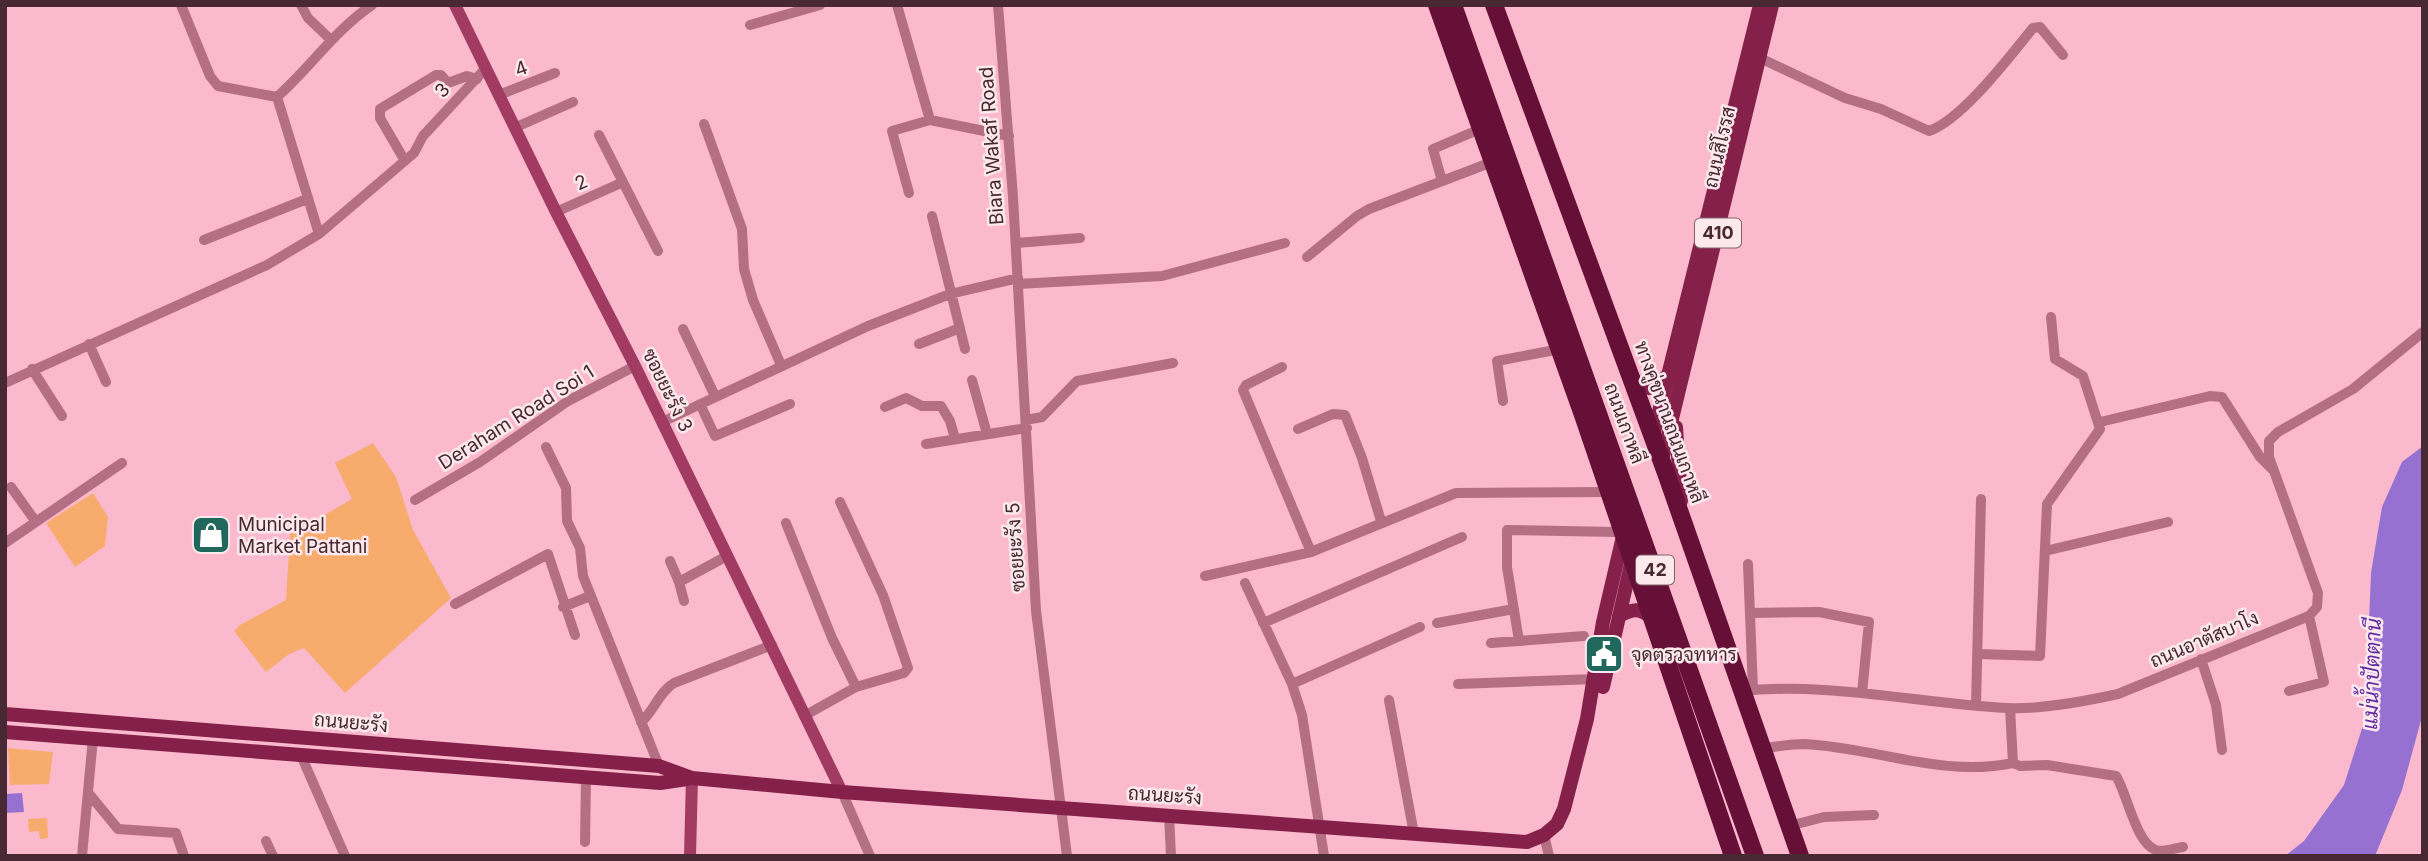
<svg xmlns="http://www.w3.org/2000/svg" width="2428" height="861" viewBox="0 0 2428 861" font-family="Inter,Sarabun,sans-serif">
<style>
.green{fill:#f7ac6e}
.water{fill:#9671d2}
.lines{fill:none;stroke-linecap:round;stroke-linejoin:round}
.street{stroke:#b56f85;stroke-width:10}
.secondary{stroke:#a13b62;stroke-width:12}
.primary{stroke:#85204a;stroke-width:14}
.highway{stroke:#671037;stroke-width:18}
.labels{text-anchor:middle;stroke-width:5;stroke-linejoin:round;paint-order:stroke}
.shield{fill:#fbe9ee;stroke:#7e626a;stroke-width:2}
.shield-label{font-size:18px;font-weight:bold;fill:#482832}
.street-label{font-size:19px;fill:#482832;stroke:#fbe9ee}
.poi-label{font-size:19px;fill:#482832;stroke:#fbe9ee;text-anchor:start}
.water-label{font-size:21px;font-style:italic;fill:#622da1;stroke:#fbe9ee}
</style>
<rect width="100%" height="100%" fill="#fab9cc"/>
<!-- green -->
<path class="green" d="M 373,443 L 396,477 L 413,530 L 451,598 L 345,693 L 304,648 L 289,654 L 266,672 L 234,631 L 240,625 L 286,600 L 291,519 L 309,524 L 352,499 L 335,463 Z
M 93,493 L 108,517 L 105,546 L 75,567 L 46,523 Z
M 8,748 L 53,752 L 49,784 L 10,785 Z
M 47,818 L 48,838 L 40,839 L 39,831 L 29,832 L 28,819 Z"/>
<!-- water -->
<path class="water" d="M 2423,446 L 2423,713 L 2402,790 L 2375,856 L 2285,856 L 2304,841 L 2344,785 L 2365,719 L 2371,573 L 2382,507 L 2402,462 Z
M 22,793 L 24,812 L 5,813 L 5,794 Z"/>
<g class="lines">
<!-- street -->
<path class="street" d="M 181,5 L 210,76 L 218,86 L 277,97
M 301,5 L 308,18 L 330,39
M 897,5 L 930,120
M 998,5 L 1013,197 L 1036,611 L 1067,856
M 750,25 L 820,5
M 1760,58 L 1845,98 L 1881,109 L 1929,131 C 1962,120 2010,56 2033,28 L 2040,27 L 2063,55
M 499,95 L 555,73
M 277,97 L 319,234
M 277,97 C 310,68 334,31 372,5
M 704,124 L 742,229 L 744,269 L 753,300 L 781,365
M 514,128 L 573,102
M 599,135 L 658,251
M 405,161 L 380,118 L 380,109 L 436,75 L 441,75 L 448,83 L 467,76 L 477,79
M 1442,181 L 1433,149 L 1480,129
M 909,193 L 892,131 L 930,120 L 1009,136
M 556,212 L 621,183
M 932,216 L 965,349
M 204,240 L 307,199
M 1016,243 L 1080,238
M 1307,257 L 1357,216 L 1369,209 L 1492,162
M 1018,284 L 1162,276 L 1285,243
M 683,329 L 715,396
M 89,344 L 106,382
M 919,344 L 960,328
M 1282,367 L 1246,385 L 1243,390 L 1311,552
M 32,369 L 62,416
M 972,380 L 987,434
M 5,383 L 267,265 L 319,234 L 414,153 L 423,136 L 486,68
M 1503,401 L 1497,361 L 1560,349
M 700,404 L 715,436 L 790,404
M 885,407 L 906,398 L 922,406 L 941,406 L 950,421 L 955,439
M 1026,420 L 1042,417 L 1077,381 L 1173,363
M 662,422 L 868,326 L 950,294 L 1018,278
M 2100,422 L 2210,396 L 2222,397 L 2260,457 L 2272,469
M 1298,429 L 1333,414 L 1345,415 L 1362,458 L 1381,521
M 926,444 L 1027,428
M 546,447 L 566,488 L 567,521 L 580,548 L 583,576 L 659,766
M 11,487 L 36,522
M 415,500 L 480,462 L 568,401 L 635,366
M 786,523 L 832,638 L 856,687
M 5,543 L 122,463
M 2045,551 L 2168,522
M 670,561 L 679,582 L 727,556
M 1748,564 L 1753,690
M 1205,576 L 1311,552 L 1456,493 L 1610,492
M 679,582 L 684,601
M 1245,583 L 1292,684 L 1302,715 L 1324,856
M 455,604 L 548,554 L 575,635
M 563,607 L 590,596
M 1750,613 L 1819,612 L 1869,622 L 1862,693
M 1263,623 L 1462,537
M 1437,623 L 1514,609
M 1519,641 L 1507,567 L 1507,530 L 1616,532
M 1491,643 L 1584,636
M 1978,654 L 2040,656 L 2047,504 L 2100,429 L 2083,376 L 2055,359 L 2051,317
M 2201,659 L 2216,705 L 2222,750
M 1292,684 L 1420,627
M 1458,684 L 1596,679
M 1740,691 C 1829,682 1918,703 2006,708 C 2039,710 2086,701 2118,694 L 2309,616 L 2317,607 L 2318,593 L 2269,457 L 2269,441 L 2278,432 L 2353,389 L 2423,332
M 2289,691 L 2324,682 L 2309,616
M 1389,700 L 1414,834
M 1976,705 L 1981,499
M 2010,708 L 2013,763 L 2020,766 L 2047,765 L 2116,776 C 2127,793 2136,844 2156,850 C 2163,853 2175,848 2183,847
M 804,716 L 856,687 L 904,673 L 908,668 L 883,595 L 840,502
M 641,722 C 654,711 659,692 674,683 L 772,645
M 1761,748 C 1775,747 1790,744 1804,744 C 1874,747 1942,778 2013,763
M 300,753 L 345,856
M 842,792 L 870,856
M 90,795 L 118,829 L 176,833 L 184,856
M 1169,815 L 1171,856
M 1789,826 L 1824,817 L 1874,815
M 1544,835 L 1549,856
M 266,841 L 273,856
M 585,842 L 586,777
M 82,856 L 93,738"/>
<!-- secondary -->
<path class="secondary" d="M 455,5 L 556,212 L 635,366 L 842,792
M 690,856 L 692,778"/>
<!-- primary -->
<path class="primary" d="M 1633,378 C 1647,394 1654,389 1668,375
M 1676,427 L 1681,501
M 1653,436 L 1760,5
M 1662,460 L 1772,5
M 1619,616 C 1634,608 1639,608 1653,618
M 1603,687 L 1632,560
M 5,714 L 659,766 L 692,778 L 842,792 L 1527,842 L 1544,835 L 1557,824 L 1564,809 L 1587,719 L 1603,622 L 1624,532
M 5,732 L 660,783 L 687,779"/>
<!-- highway -->
<path class="highway" d="M 1437,5 L 1583,415 L 1733,856
M 1453,5 L 1755,856
M 1494,5 L 1666,473 L 1800,856"/>
</g>
<!-- icons -->
<defs>
<g id="shop-square" transform="scale(2.0125)"><rect x="-9" y="-9" width="18" height="18" rx="4" fill="#21685c" stroke="#fbe9ee"/><path d="M-5-2.5h2.3a2.7 3.5 0 0 1 5.4 0H5L5.5 6h-11ZM-1.5-2.5h3a1.5 2.3 0 0 0-3 0Z" fill="#fff"/></g>
<g id="civic-square" transform="scale(2.0125)"><rect x="-9" y="-9" width="18" height="18" rx="4" fill="#21685c" stroke="#fbe9ee"/><path d="M-.6-6.5H3V-4.5H.6V-3L4-1V1h2V6H-6V1h2V-1L-.6-3ZM-1.2 2.5V6h2.4V2.5Z" fill="#fff"/></g>
</defs>
<g fill-rule="evenodd">
<use href="#shop-square" x="211" y="535"/>
<use href="#civic-square" x="1604" y="654"/>
</g>
<g class="labels">
<!-- shield labels -->
<g class="shield">
<rect x="1695" y="218.5" width="46" height="29" rx="5"/>
<rect x="1636" y="555.5" width="38" height="29" rx="5"/>
</g>
<g class="shield-label">
<text x="1718" y="239">410</text>
<text x="1655" y="576">42</text>
</g>
<!-- street labels -->
<g class="street-label">
<text transform="translate(521 68) rotate(-20)" y="7">4</text>
<text transform="translate(442 90) rotate(-47)" y="7">3</text>
<text transform="translate(991 146) rotate(-94)" y="7">Biara Wakaf Road</text>
<text transform="translate(1719 147) rotate(-77)" y="7">ถนนสิโรรส</text>
<text transform="translate(581 182) rotate(-24)" y="7">2</text>
<text transform="translate(668 390) rotate(64)" y="7">ซอยยะรัง 3</text>
<text transform="translate(516 417) rotate(-32)" y="7">Deraham Road Soi 1</text>
<text transform="translate(1670 422) rotate(70)" y="7">ทางคู่ขนานถนนเกาหลี</text>
<text transform="translate(1625 423) rotate(70)" y="7">ถนนเกาหลี</text>
<text transform="translate(1015 547) rotate(-94)" y="7">ซอยยะรัง 5</text>
<text transform="translate(2204 639) rotate(-23)" y="7">ถนนอาตัสบาโง</text>
<text transform="translate(351 722) rotate(5)" y="7">ถนนยะรัง</text>
<text transform="translate(1165 795) rotate(4)" y="7">ถนนยะรัง</text>
</g>
<!-- poi labels -->
<g class="poi-label">
<text x="238" y="531">Municipal<tspan x="238" dy="22">Market Pattani</tspan></text>
<text x="1631" y="661">จุดตรวจทหาร</text>
</g>
<!-- water labels -->
<g class="water-label">
<text transform="translate(2372 674) rotate(-88)" y="7">แม่น้ำปัตตานี</text>
</g>
</g>
<!-- border -->
<rect width="2428" height="861" fill="none" stroke="#482832" stroke-width="14"/>
</svg>
